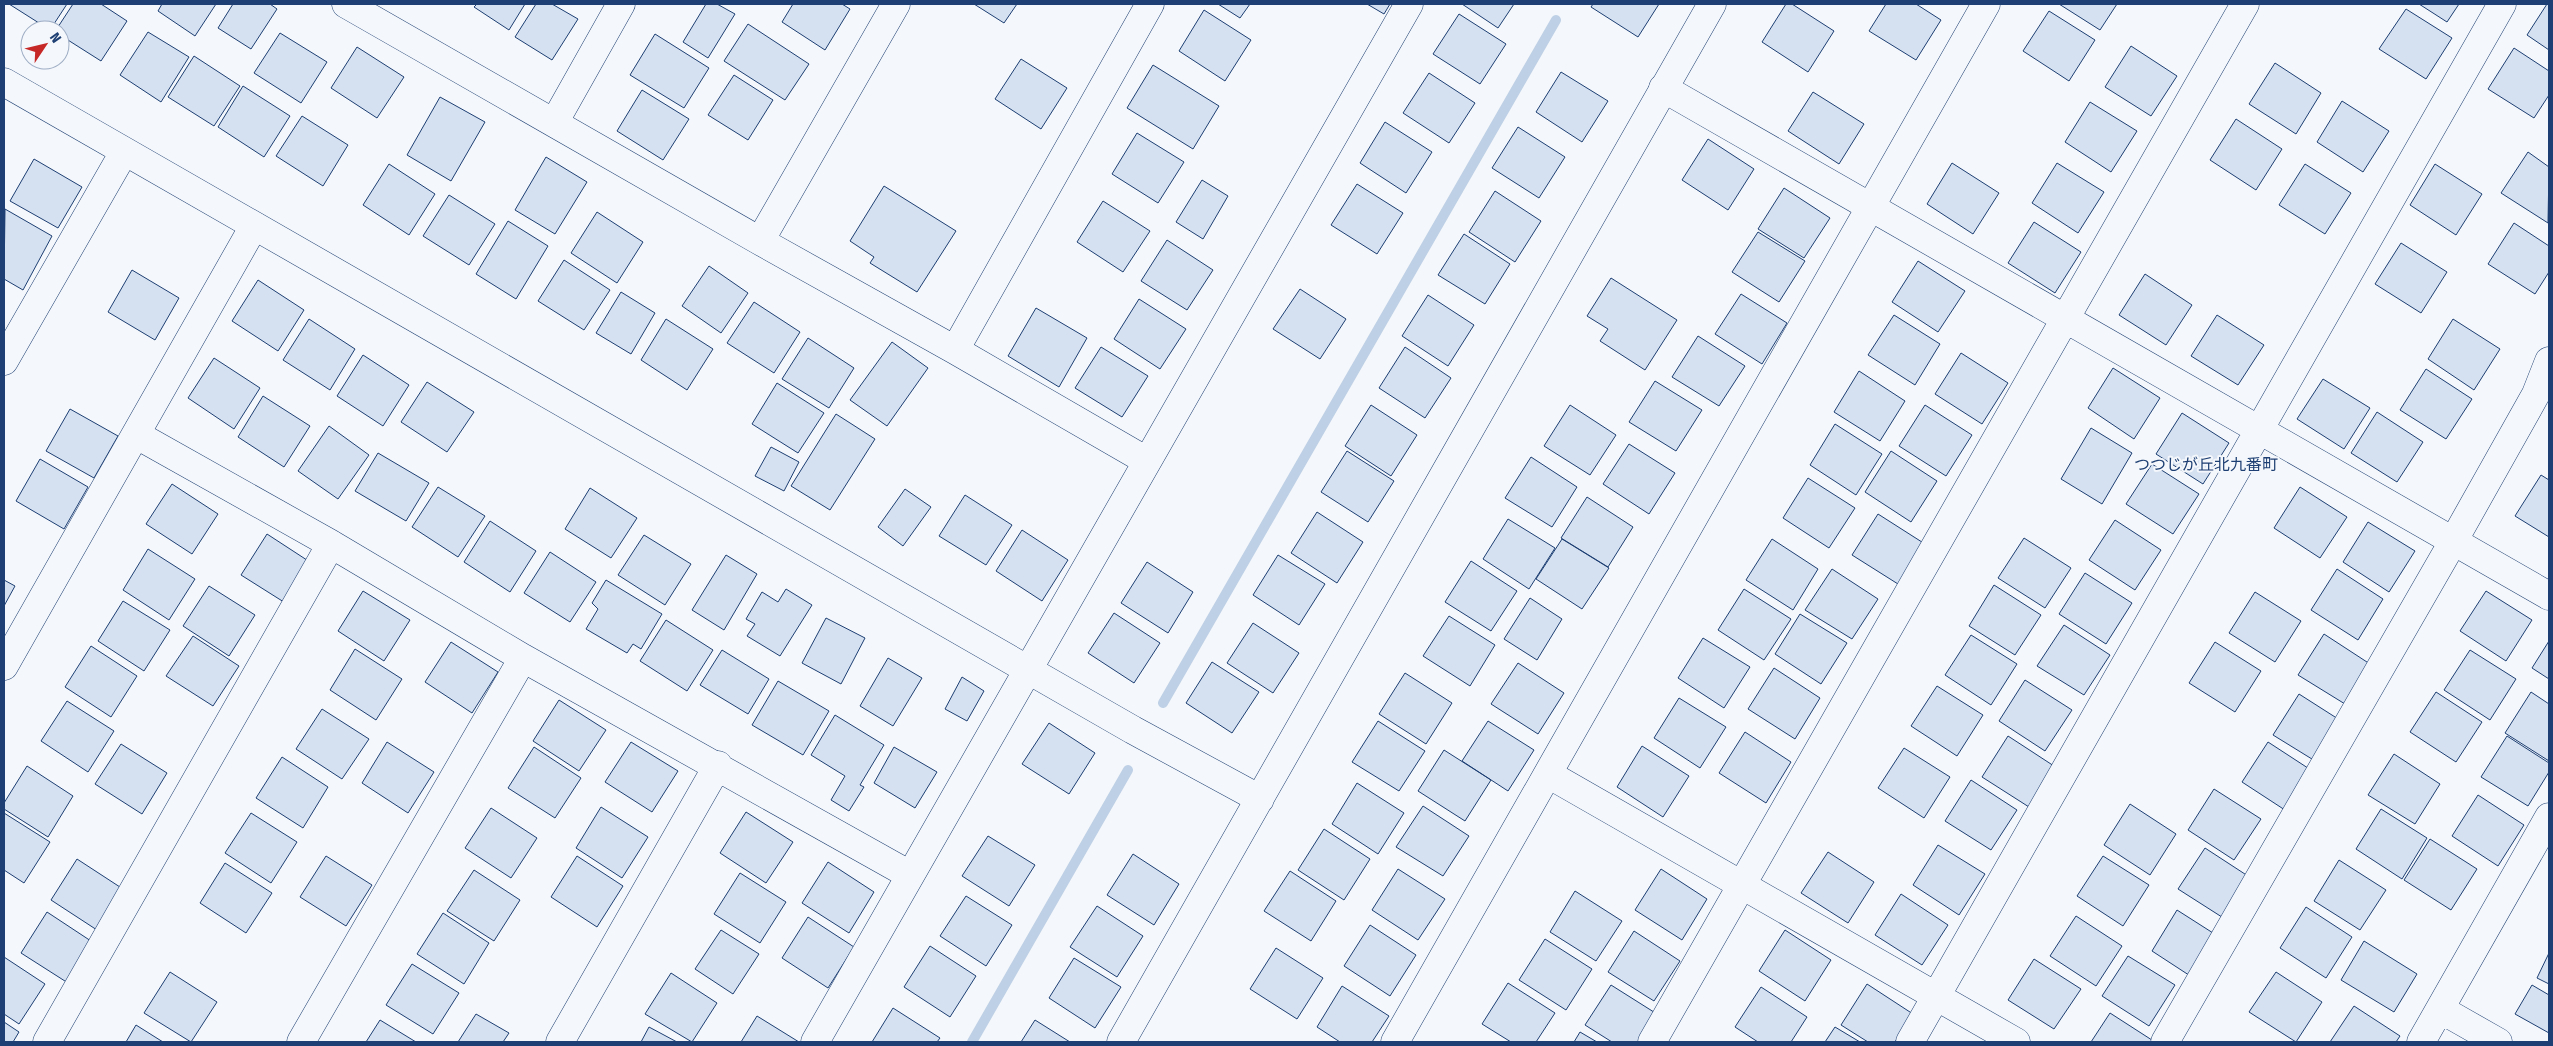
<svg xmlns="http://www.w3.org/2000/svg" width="2553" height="1046" viewBox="0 0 2553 1046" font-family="'Fira Sans Condensed','Noto Sans JP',sans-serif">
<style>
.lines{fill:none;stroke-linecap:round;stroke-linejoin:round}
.stream{stroke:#bed0e5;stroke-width:10}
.building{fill:#d5e0f0;stroke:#1d3f73}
.street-casing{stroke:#1d3f73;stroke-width:29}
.secondary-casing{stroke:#1d3f73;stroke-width:29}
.street{stroke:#f4f7fb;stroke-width:28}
.secondary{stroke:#f4f7fb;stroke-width:28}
.labels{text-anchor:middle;stroke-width:4;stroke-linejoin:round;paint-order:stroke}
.quarter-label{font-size:16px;fill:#1d3f73;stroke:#f4f7fb}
</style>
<rect width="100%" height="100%" fill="#f4f7fb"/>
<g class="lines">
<!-- stream -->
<path class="stream" d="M 1163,703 L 1556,20
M 972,1042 L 1128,770"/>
</g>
<!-- building -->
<path class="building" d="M 9,4 L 67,4 L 50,30 Z
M 73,4 L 101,4 L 127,21 L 101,61 L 60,35 L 60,30 L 56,30 Z
M 162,4 L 216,4 L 195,36 L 158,11 Z
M 233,4 L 270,4 L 277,9 L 251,49 L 218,28 Z
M 477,4 L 525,4 L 509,30 L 474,7 Z
M 536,4 L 552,4 L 578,19 L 552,60 L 515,37 Z
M 706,4 L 717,4 L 735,14 L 708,58 L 683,42 Z
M 793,4 L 842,4 L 850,9 L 825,50 L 782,22 Z
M 974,4 L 1017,4 L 1004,23 Z
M 1218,4 L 1250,4 L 1240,18 Z
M 1367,4 L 1390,4 L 1384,14 Z
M 1462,4 L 1514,4 L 1498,28 Z
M 1593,4 L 1659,4 L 1638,37 L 1591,7 Z
M 1786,4 L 1792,4 L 1834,31 L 1808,72 L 1762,42 Z
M 1886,4 L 1916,4 L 1941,20 L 1916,60 L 1869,31 Z
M 2059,4 L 2117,4 L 2100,30 Z
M 2419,4 L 2459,4 L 2447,22 Z
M 2547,4 L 2549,4 L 2549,50 L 2527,35 Z
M 2406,9 L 2452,38 L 2426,79 L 2379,49 Z
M 1204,10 L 1251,40 L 1225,81 L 1179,51 Z
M 2049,11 L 2095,40 L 2069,81 L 2023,51 Z
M 1459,14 L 1506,44 L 1480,84 L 1433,54 Z
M 748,24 L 809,64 L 785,100 L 724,61 Z
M 148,32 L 189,57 L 161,102 L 120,75 Z
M 280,33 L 327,62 L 301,103 L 254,73 Z
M 655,34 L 709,68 L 684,108 L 630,75 Z
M 2131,46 L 2177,76 L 2151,116 L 2105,87 Z
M 357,47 L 404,77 L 377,118 L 331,88 Z
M 2514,48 L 2549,71 L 2549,95 L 2534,118 L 2488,89 Z
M 194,56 L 240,86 L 214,126 L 168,97 Z
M 1021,59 L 1067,88 L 1041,129 L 995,99 Z
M 2275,63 L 2321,93 L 2296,134 L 2249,104 Z
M 1153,65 L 1219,106 L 1193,149 L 1127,108 Z
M 1561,72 L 1608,101 L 1582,142 L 1536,112 Z
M 1429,73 L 1475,103 L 1449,143 L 1403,113 Z
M 734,75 L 773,100 L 748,140 L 708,115 Z
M 243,86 L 290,116 L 264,157 L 218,127 Z
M 642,90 L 689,119 L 663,160 L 617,131 Z
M 1813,92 L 1864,124 L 1839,164 L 1788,131 Z
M 440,97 L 485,122 L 451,181 L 407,155 Z
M 2342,101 L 2389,131 L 2363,172 L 2317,142 Z
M 2090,102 L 2137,131 L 2111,172 L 2065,142 Z
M 302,116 L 348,145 L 323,186 L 276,156 Z
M 2236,119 L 2282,149 L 2256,190 L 2210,160 Z
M 1385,122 L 1432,152 L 1406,193 L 1360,163 Z
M 1518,127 L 1565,157 L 1539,198 L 1492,168 Z
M 1137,133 L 1184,162 L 1158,203 L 1112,174 Z
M 1708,139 L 1754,169 L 1728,210 L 1682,180 Z
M 2528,152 L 2549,167 L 2548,223 L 2501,193 Z
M 546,157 L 587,182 L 555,234 L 515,210 Z
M 34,159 L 82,187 L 58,228 L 10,201 Z
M 1952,163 L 1999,193 L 1973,234 L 1927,204 Z
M 2057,163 L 2104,192 L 2078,233 L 2032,203 Z
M 389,164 L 435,194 L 409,235 L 363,205 Z
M 2305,164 L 2351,193 L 2325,234 L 2279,205 Z
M 2435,164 L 2482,194 L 2456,235 L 2410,205 Z
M 1202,180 L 1228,196 L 1203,239 L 1176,222 Z
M 1357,184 L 1403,213 L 1377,254 L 1331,225 Z
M 884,186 L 956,231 L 917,292 L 870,263 L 874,257 L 850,241 Z
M 1784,188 L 1830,218 L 1804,258 L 1758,229 Z
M 1495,191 L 1541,221 L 1515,262 L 1469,232 Z
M 449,195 L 495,224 L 469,265 L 423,236 Z
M 1103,201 L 1150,231 L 1123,272 L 1077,242 Z
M 5,209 L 52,236 L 23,290 L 4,279 Z
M 597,212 L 643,242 L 617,283 L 571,253 Z
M 508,221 L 548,246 L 516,299 L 476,274 Z
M 2034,222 L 2081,252 L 2055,293 L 2008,263 Z
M 2514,223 L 2549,246 L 2549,272 L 2535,294 L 2488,264 Z
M 1758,232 L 1805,261 L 1779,302 L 1732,272 Z
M 1464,234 L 1510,264 L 1485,304 L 1438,275 Z
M 1167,240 L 1213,270 L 1187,310 L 1141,281 Z
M 2401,243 L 2447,272 L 2421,313 L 2375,284 Z
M 564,260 L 610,290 L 584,330 L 538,301 Z
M 1918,261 L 1965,291 L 1938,332 L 1892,302 Z
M 709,266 L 748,293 L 721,333 L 682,306 Z
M 132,270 L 179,298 L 155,340 L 108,312 Z
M 2145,274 L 2192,305 L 2166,345 L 2119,315 Z
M 1611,278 L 1677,320 L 1645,370 L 1600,341 L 1608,329 L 1587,316 Z
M 258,280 L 304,310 L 278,351 L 232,321 Z
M 1300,289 L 1346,319 L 1320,359 L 1273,329 Z
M 621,292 L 655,313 L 631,354 L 596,333 Z
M 1741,294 L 1787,323 L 1762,364 L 1715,334 Z
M 1428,295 L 1474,325 L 1448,366 L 1402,336 Z
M 1139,299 L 1186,329 L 1160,369 L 1114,339 Z
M 754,302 L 800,332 L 774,373 L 727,343 Z
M 1036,308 L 1087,338 L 1059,387 L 1008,356 Z
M 1894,315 L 1940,344 L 1915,385 L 1868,355 Z
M 2217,315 L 2264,345 L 2238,385 L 2191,356 Z
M 309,319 L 355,349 L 330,390 L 283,360 Z
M 666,319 L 713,349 L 687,390 L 641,360 Z
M 2453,319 L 2500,349 L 2474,390 L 2428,359 Z
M 1698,336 L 1745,366 L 1719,406 L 1672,377 Z
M 808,338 L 854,368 L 829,408 L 782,379 Z
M 892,342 L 928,368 L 887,426 L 850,400 Z
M 1101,347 L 1148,376 L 1122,417 L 1075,388 Z
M 1405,347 L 1451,378 L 1425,418 L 1379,388 Z
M 1961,353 L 2008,383 L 1982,424 L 1935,394 Z
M 363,355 L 409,385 L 383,426 L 337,396 Z
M 214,358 L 260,388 L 234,429 L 188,398 Z
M 2113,368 L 2160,398 L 2134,439 L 2088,408 Z
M 2426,369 L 2472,399 L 2446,439 L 2400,410 Z
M 1859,371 L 1905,401 L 1880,441 L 1834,412 Z
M 2323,379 L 2370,408 L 2344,449 L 2297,419 Z
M 1655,381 L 1702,410 L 1676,451 L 1629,422 Z
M 427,382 L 474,412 L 447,452 L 401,422 Z
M 777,383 L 824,413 L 798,453 L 752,424 Z
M 263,396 L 310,426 L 284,467 L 238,437 Z
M 1371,405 L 1417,435 L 1391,476 L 1345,446 Z
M 1570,405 L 1616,435 L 1590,475 L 1544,446 Z
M 1925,405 L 1972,435 L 1946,476 L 1899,446 Z
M 70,409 L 118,436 L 94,478 L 46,451 Z
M 2377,412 L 2423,442 L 2397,482 L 2351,453 Z
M 2182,413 L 2229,443 L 2203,484 L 2156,454 Z
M 836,414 L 875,439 L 830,510 L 791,486 Z
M 1835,424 L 1882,454 L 1856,495 L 1810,465 Z
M 329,426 L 369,455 L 338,499 L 298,471 Z
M 2091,428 L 2132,453 L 2102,504 L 2061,479 Z
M 1629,444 L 1675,473 L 1649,514 L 1603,484 Z
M 771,447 L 799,462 L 784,491 L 755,476 Z
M 1347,451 L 1394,481 L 1368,522 L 1321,492 Z
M 1891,451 L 1937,481 L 1911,522 L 1865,492 Z
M 378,453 L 429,483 L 406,521 L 355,491 Z
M 1531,457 L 1577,487 L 1552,527 L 1505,498 Z
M 40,459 L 88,487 L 64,529 L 16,501 Z
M 2152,464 L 2199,494 L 2173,534 L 2126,504 Z
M 2541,475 L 2549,480 L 2549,537 L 2515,516 Z
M 1808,478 L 1855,508 L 1829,548 L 1783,518 Z
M 172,484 L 218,514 L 192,554 L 146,524 Z
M 438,487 L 485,516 L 458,557 L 412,527 Z
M 2300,487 L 2347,517 L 2320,558 L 2274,528 Z
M 590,488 L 637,518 L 611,558 L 565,529 Z
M 905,489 L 931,507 L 903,546 L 878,527 Z
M 965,495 L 1012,525 L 986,565 L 939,536 Z
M 1587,497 L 1633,527 L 1608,567 L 1561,538 Z
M 1317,512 L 1363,542 L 1337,583 L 1291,553 Z
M 1878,514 L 1925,544 L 1898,584 L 1852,555 Z
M 1508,519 L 1555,548 L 1529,589 L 1483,559 Z
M 2115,520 L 2161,550 L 2135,590 L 2089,560 Z
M 490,521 L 536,551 L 510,592 L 464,562 Z
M 2368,522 L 2415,551 L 2389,592 L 2343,562 Z
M 1022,530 L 1068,560 L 1042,601 L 996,571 Z
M 267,534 L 313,564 L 287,604 L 241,575 Z
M 644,535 L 691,564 L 665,605 L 618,575 Z
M 2024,538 L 2071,568 L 2045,608 L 1998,578 Z
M 1562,539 L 1609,568 L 1582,609 L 1536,579 Z
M 1772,539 L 1818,569 L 1793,610 L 1746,580 Z
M 148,549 L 195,579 L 169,620 L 123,590 Z
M 550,552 L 596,582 L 570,622 L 524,593 Z
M 726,555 L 757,574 L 724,630 L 692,610 Z
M 1278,555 L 1325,584 L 1299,625 L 1253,595 Z
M 1471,561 L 1517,591 L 1491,631 L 1445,602 Z
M 1147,562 L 1193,592 L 1168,633 L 1121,603 Z
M 1832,569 L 1878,599 L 1852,639 L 1805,610 Z
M 2337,569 L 2383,599 L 2358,640 L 2311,610 Z
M 2085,573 L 2132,603 L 2106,644 L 2059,614 Z
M 4,580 L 15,586 L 4,606 Z
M 606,580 L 662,614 L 641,649 L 633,644 L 627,653 L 586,629 L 598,609 L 592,603 Z
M 1994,585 L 2041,615 L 2015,655 L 1969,626 Z
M 209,586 L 255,615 L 229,656 L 183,626 Z
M 786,589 L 812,605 L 780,656 L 747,636 L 755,624 L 746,619 L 762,592 L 778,602 Z
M 1744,589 L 1791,619 L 1764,660 L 1718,630 Z
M 363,591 L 410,620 L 384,661 L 338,631 Z
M 2486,591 L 2532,620 L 2506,661 L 2460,631 Z
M 2255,592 L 2301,621 L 2275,662 L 2229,633 Z
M 1530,598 L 1562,619 L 1537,660 L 1504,639 Z
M 123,601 L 170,630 L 144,671 L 98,641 Z
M 1114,613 L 1160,643 L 1134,683 L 1088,653 Z
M 1800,614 L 1847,643 L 1821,684 L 1775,654 Z
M 1449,616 L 1495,645 L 1470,686 L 1423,656 Z
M 826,618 L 865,638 L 841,684 L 802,663 Z
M 666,620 L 713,650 L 687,691 L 640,661 Z
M 1253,623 L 1299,653 L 1273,693 L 1227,663 Z
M 2064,625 L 2110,655 L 2084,695 L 2037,666 Z
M 2324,634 L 2370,664 L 2345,704 L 2298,675 Z
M 1971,635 L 2017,664 L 1991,705 L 1945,675 Z
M 193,636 L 239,666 L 213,706 L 166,676 Z
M 1703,638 L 1750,667 L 1724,708 L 1678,678 Z
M 2549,641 L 2549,679 L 2532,668 Z
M 451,642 L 498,672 L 472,713 L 425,682 Z
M 2215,642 L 2261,671 L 2235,712 L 2189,683 Z
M 91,646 L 137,676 L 111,717 L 65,687 Z
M 355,649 L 402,679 L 376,720 L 330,690 Z
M 722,650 L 769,679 L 748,714 L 700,685 Z
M 2470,650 L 2516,679 L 2490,720 L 2444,690 Z
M 888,658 L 922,678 L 893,726 L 860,706 Z
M 1212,662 L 1259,692 L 1232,733 L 1186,703 Z
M 1518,663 L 1564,693 L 1538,734 L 1491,704 Z
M 1774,668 L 1820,698 L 1795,739 L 1748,709 Z
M 1405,673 L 1452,703 L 1426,744 L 1379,714 Z
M 962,677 L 984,691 L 967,721 L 945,709 Z
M 2025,680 L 2072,710 L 2045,751 L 1999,721 Z
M 778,681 L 829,711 L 803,755 L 752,725 Z
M 1937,686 L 1983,715 L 1957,756 L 1911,726 Z
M 2436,692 L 2482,722 L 2456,762 L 2410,732 Z
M 2531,692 L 2549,704 L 2549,761 L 2505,733 Z
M 2299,694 L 2346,724 L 2320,764 L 2273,735 Z
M 1679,698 L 1726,727 L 1700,768 L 1654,738 Z
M 559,700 L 606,730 L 579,771 L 533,741 Z
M 67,701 L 114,731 L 88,772 L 41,741 Z
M 322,709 L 369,739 L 342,779 L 296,749 Z
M 835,715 L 884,745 L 860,785 L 864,787 L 849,811 L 831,800 L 845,776 L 811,755 Z
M 1378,721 L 1425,751 L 1399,791 L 1352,762 Z
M 1488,721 L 1534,750 L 1508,791 L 1462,761 Z
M 1049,723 L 1095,753 L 1069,794 L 1022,764 Z
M 1745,732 L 1791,762 L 1766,803 L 1719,773 Z
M 2008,736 L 2054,766 L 2029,807 L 1982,777 Z
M 2507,736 L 2549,763 L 2549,772 L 2528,806 L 2481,777 Z
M 387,742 L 434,772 L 408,813 L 362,783 Z
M 631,742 L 678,771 L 652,812 L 605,782 Z
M 2268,742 L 2314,772 L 2288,812 L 2242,782 Z
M 121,744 L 167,773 L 142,814 L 95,784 Z
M 1642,746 L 1689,776 L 1663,817 L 1617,787 Z
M 534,747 L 581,778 L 555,818 L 508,788 Z
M 894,747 L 937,772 L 915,808 L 874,783 Z
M 1904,748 L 1950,777 L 1924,818 L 1878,788 Z
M 1444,750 L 1491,780 L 1465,821 L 1418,791 Z
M 2394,754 L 2440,784 L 2415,824 L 2368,795 Z
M 282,757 L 328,787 L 303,828 L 256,798 Z
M 27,766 L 73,796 L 48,837 L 4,809 L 4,803 Z
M 1971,780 L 2017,810 L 1991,850 L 1945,821 Z
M 1357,783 L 1404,813 L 1378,854 L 1332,824 Z
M 2214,789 L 2261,819 L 2234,860 L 2188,830 Z
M 2478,795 L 2524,825 L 2498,866 L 2452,836 Z
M 2130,804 L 2176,834 L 2150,875 L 2104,845 Z
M 1423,806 L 1469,836 L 1443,876 L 1396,847 Z
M 601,807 L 648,837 L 622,878 L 576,848 Z
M 491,808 L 537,838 L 511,878 L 465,848 Z
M 2381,809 L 2427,838 L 2402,879 L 2356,849 Z
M 746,812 L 793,842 L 766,883 L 720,853 Z
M 4,813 L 50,842 L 24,883 L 4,870 Z
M 251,813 L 297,842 L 271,883 L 225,853 Z
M 1324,829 L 1370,859 L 1344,900 L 1298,870 Z
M 988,836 L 1035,865 L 1009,906 L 962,876 Z
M 2430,839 L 2477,869 L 2451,910 L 2404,880 Z
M 1938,845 L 1985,874 L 1959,915 L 1913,885 Z
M 2205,848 L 2251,878 L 2225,919 L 2178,889 Z
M 1828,852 L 1874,882 L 1848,923 L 1801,893 Z
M 1133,854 L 1179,884 L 1154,925 L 1107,895 Z
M 326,856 L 372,885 L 346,926 L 300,897 Z
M 577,856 L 623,886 L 597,927 L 551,897 Z
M 2103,856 L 2149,885 L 2123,926 L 2077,896 Z
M 77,859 L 123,889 L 97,930 L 51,900 Z
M 2339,860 L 2386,890 L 2360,930 L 2314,901 Z
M 828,862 L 874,892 L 849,933 L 802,903 Z
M 225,863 L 272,893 L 246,933 L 200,903 Z
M 1398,869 L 1445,899 L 1418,940 L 1372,910 Z
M 1661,869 L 1707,899 L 1682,940 L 1635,910 Z
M 474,870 L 520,900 L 494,941 L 447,911 Z
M 1290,871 L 1336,901 L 1311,941 L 1264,911 Z
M 740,873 L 786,902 L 760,943 L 714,914 Z
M 1575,891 L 1622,921 L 1596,961 L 1550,932 Z
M 1901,894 L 1948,925 L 1922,965 L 1875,935 Z
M 966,896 L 1012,925 L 986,966 L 940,936 Z
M 1097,906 L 1143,936 L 1117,977 L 1070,947 Z
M 2306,907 L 2352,937 L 2326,978 L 2280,948 Z
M 2177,910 L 2224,940 L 2198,981 L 2152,951 Z
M 47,912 L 94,943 L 68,983 L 21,953 Z
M 443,913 L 489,943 L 464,984 L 417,954 Z
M 2076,916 L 2122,946 L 2096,986 L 2050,956 Z
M 808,917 L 854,947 L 828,988 L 782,958 Z
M 1370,925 L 1416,955 L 1390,996 L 1344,966 Z
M 721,930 L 759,954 L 733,994 L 695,969 Z
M 1785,930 L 1831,960 L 1805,1001 L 1759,971 Z
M 1634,931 L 1680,961 L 1654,1001 L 1608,972 Z
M 1545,939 L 1592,969 L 1566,1010 L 1519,980 Z
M 2364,941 L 2417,974 L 2394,1012 L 2341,980 Z
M 930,946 L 976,976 L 950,1017 L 904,987 Z
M 1276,948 L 1323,978 L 1297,1019 L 1250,989 Z
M 2549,953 L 2549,984 L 2537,978 Z
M 2128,956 L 2175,985 L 2149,1026 L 2102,996 Z
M 4,957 L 45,984 L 19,1024 L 4,1014 Z
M 1074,958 L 1121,987 L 1095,1028 L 1049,998 Z
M 2034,959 L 2081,989 L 2054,1029 L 2008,1000 Z
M 412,964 L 459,993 L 433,1034 L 386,1005 Z
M 170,972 L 217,1002 L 191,1042 L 144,1013 Z
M 2276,972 L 2322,1002 L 2296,1042 L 2249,1012 Z
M 671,973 L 717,1003 L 692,1042 L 645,1014 Z
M 1508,983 L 1555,1013 L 1536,1042 L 1511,1042 L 1482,1024 Z
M 1867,984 L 1913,1014 L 1895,1042 L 1868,1042 L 1841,1025 Z
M 1611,985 L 1657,1014 L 1640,1042 L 1612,1042 L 1585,1025 Z
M 2532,985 L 2549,995 L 2549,1033 L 2515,1014 Z
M 1342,986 L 1389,1016 L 1372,1042 L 1340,1042 L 1317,1027 Z
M 1761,987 L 1807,1017 L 1791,1042 L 1758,1042 L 1735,1027 Z
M 2354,1006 L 2400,1036 L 2396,1042 L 2330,1042 Z
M 893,1008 L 940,1038 L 937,1042 L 872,1042 Z
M 2110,1013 L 2155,1042 L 2091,1042 Z
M 476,1014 L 509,1033 L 503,1042 L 458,1042 Z
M 757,1016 L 799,1042 L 741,1042 Z
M 380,1020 L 416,1042 L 366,1042 Z
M 1035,1020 L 1070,1042 L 1021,1042 Z
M 4,1022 L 19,1032 L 13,1042 L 4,1042 Z
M 136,1025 L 163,1042 L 126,1042 Z
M 649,1027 L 677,1042 L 641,1042 Z
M 1835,1027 L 1860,1042 L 1825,1042 Z
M 1580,1032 L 1597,1042 L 1574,1042 Z"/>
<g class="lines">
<!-- street casing -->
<g class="street-casing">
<path id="street" d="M 346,4 L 760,241 L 955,350 L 1147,461
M 1663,88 L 2549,596
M 554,123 L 621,4
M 760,241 L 896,4
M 955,350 L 1150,4
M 137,435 L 331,544 L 523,658 L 910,875
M 4,666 L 254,226
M 1548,774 L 2016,1042
M 2440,1009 L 2498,1042
M 47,1042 L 331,544
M 301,1042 L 523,658
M 560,1042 L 718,765
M 815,1042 L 1409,4
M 1395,1042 L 1986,4
M 1652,1042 L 2245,4
M 1910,1042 L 2502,4
M 2165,1042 L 2454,540 L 2536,394 L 2549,361
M 2421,1042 L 2549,817"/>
</g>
<!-- secondary casing -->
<g class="secondary-casing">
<path id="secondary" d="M 4,82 L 1133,730 L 1260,799
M 4,361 L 124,152
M 1121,1042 L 1712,4"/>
</g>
<!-- street -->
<use href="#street" class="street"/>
<!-- secondary -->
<use href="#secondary" class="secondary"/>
</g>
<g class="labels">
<!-- quarter labels -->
<g class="quarter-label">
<text x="2206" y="470">つつじが丘北九番町</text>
</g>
</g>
<!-- border -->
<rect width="2553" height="1046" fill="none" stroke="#1d3f73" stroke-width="10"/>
<!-- north arrow -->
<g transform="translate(45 45) rotate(55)"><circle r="24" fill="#f4f7fb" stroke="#9eadc5"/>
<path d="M0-4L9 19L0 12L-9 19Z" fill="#c62828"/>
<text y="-8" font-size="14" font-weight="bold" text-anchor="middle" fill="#1d3f73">N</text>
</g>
</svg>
